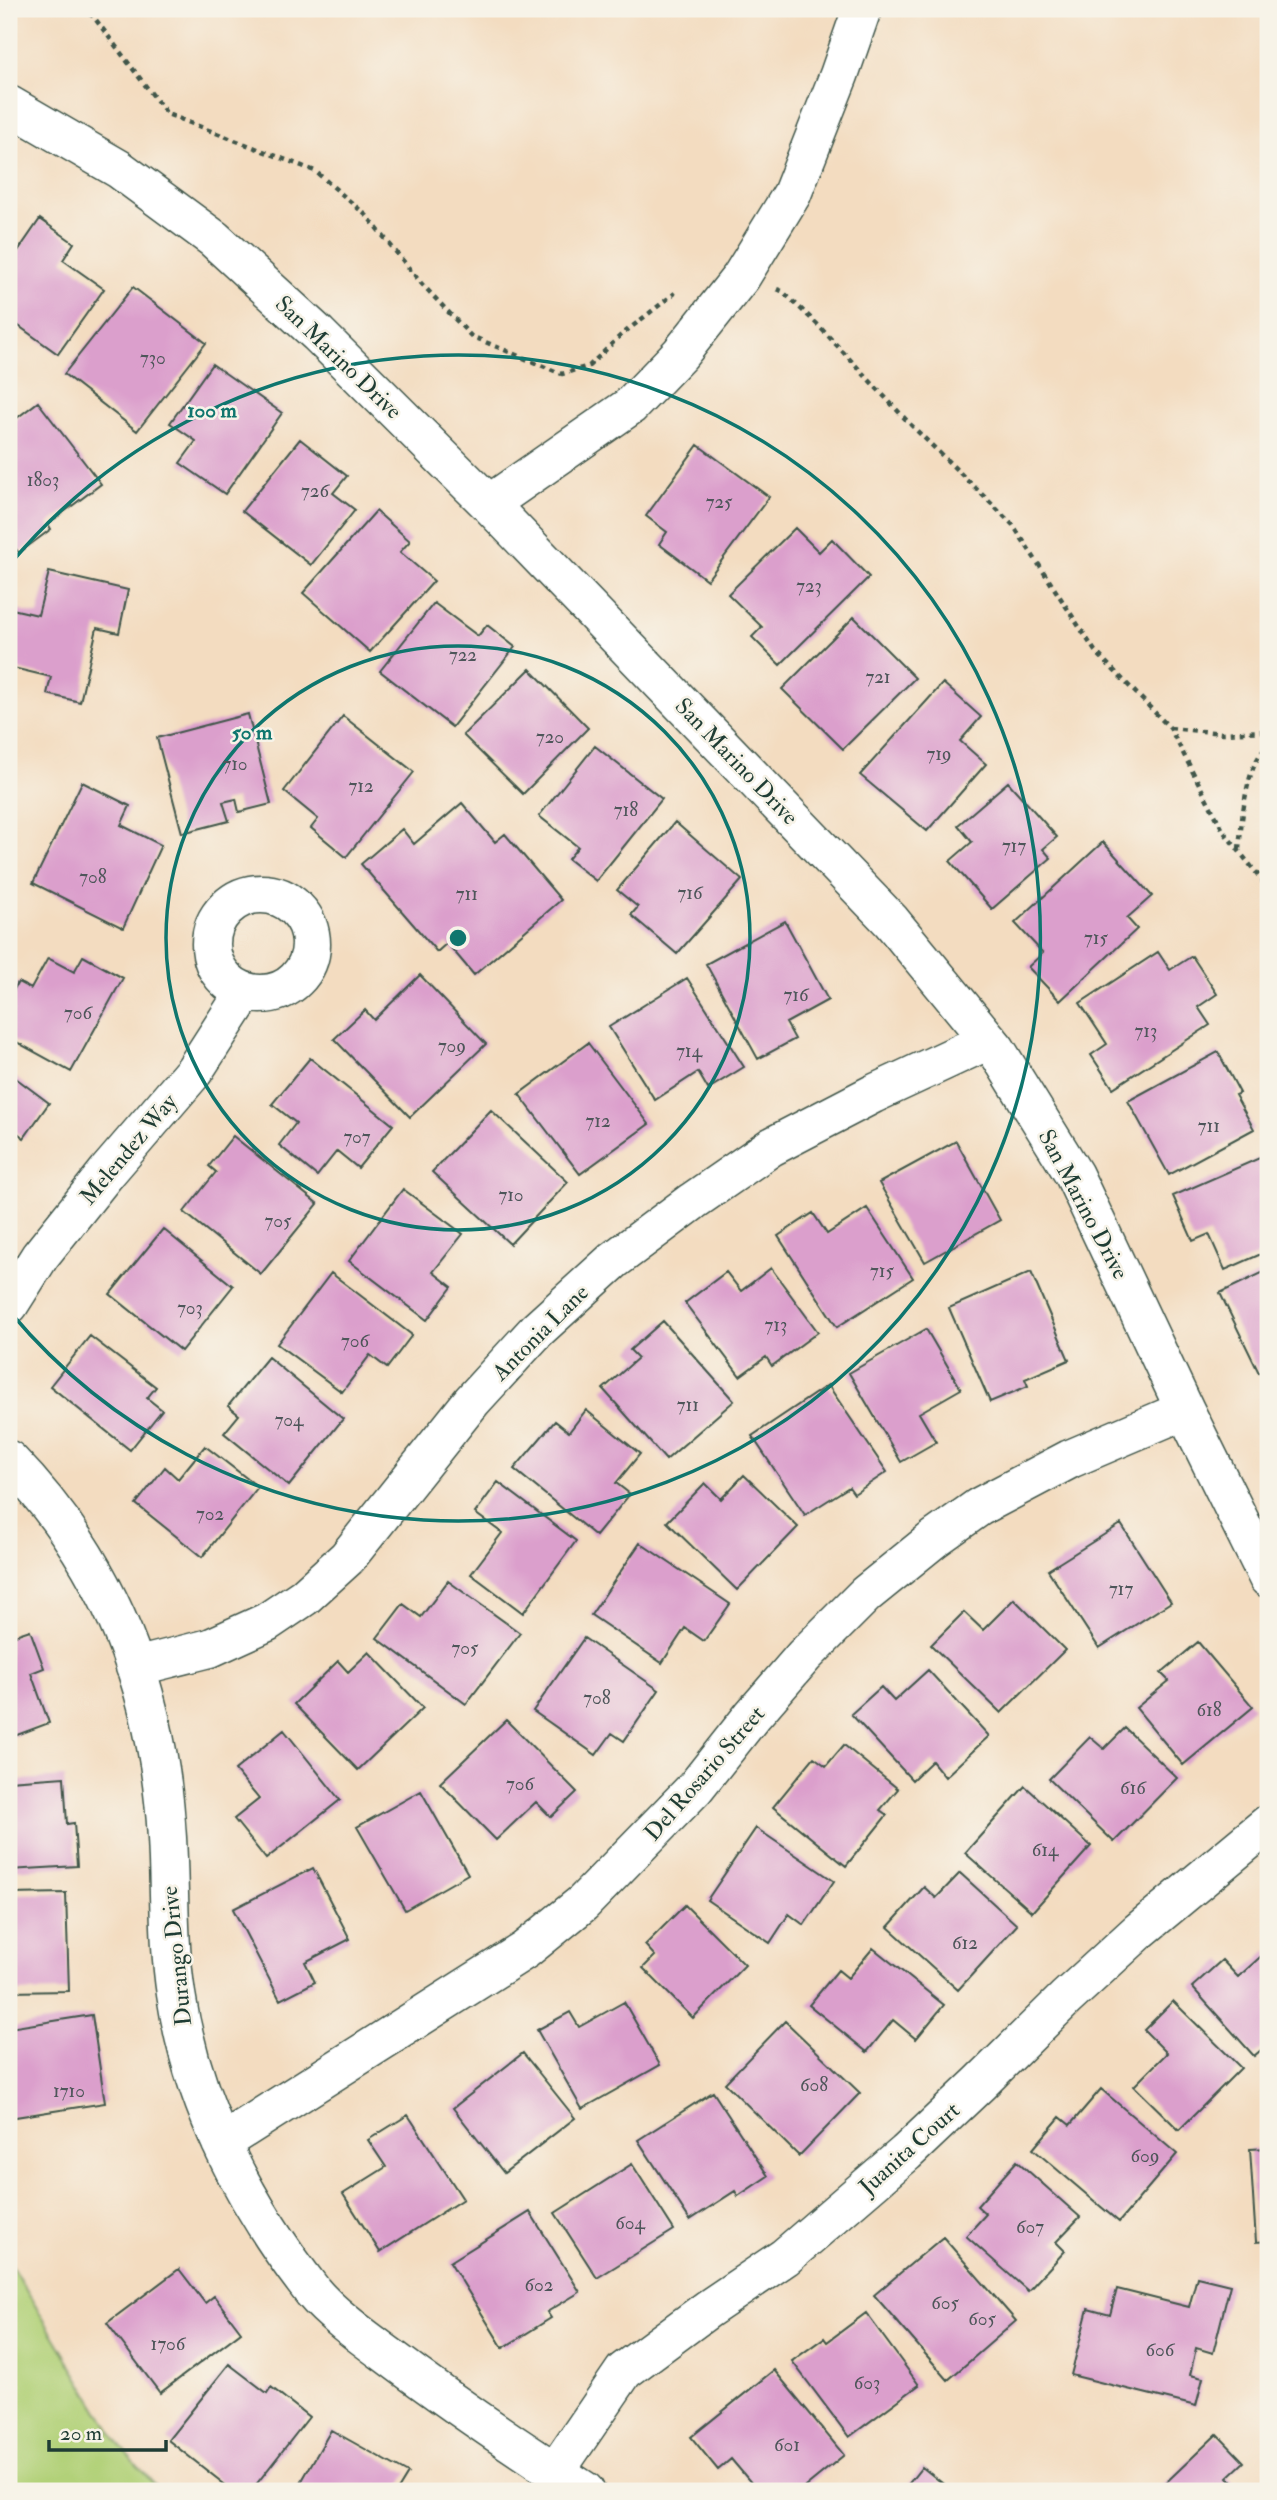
<svg xmlns="http://www.w3.org/2000/svg" width="1277" height="2500" viewBox="0 0 1277 2500" font-family="'IM FELL Double Pica',serif">
<style>
.green{fill:#b2d179;stroke:#688756;stroke-width:2}
.building{fill:#db9fcc}
.lines{fill:none;stroke-linecap:round;stroke-linejoin:round}
.minor-casing{stroke:#3f5549;stroke-width:41}
.path{stroke:#3f5549;stroke-width:4.5;stroke-dasharray:5 5;stroke-linecap:butt}
.minor{stroke:#fff;stroke-width:38}
.ring{fill:none;stroke:#0f766e;stroke-width:3.5}
.labels{text-anchor:middle;stroke-width:5;stroke-linejoin:round;paint-order:stroke}
.number-label{font-size:19px;fill:#4e565a}
.street-label{font-size:23px;fill:#1f3d34;stroke:#f7f3e8}
.centre{fill:#0f766e;stroke:#f7f3e8;stroke-width:3.5}
.ring-label{font-size:21px;text-anchor:middle;font-weight:bold;fill:#0f766e;stroke:#f7f3e8;stroke-width:5;stroke-linejoin:round;paint-order:stroke}
</style>
<rect width="100%" height="100%" fill="#f7f3e8"/>
<filter id="ink" filterUnits="userSpaceOnUse"><feTurbulence type="fractalNoise" baseFrequency=".0143" numOctaves="2"/><feDisplacementMap in="SourceGraphic" scale="14" xChannelSelector="R" yChannelSelector="G"/><feConvolveMatrix kernelMatrix="1 2 1 2 8 2 1 2 1" color-interpolation-filters="sRGB"/></filter>
<filter id="wash" filterUnits="userSpaceOnUse"><feTurbulence type="fractalNoise" baseFrequency=".00686" numOctaves="4" result="noise"/><feDisplacementMap in="SourceGraphic" scale="28" xChannelSelector="R" yChannelSelector="G"/><feGaussianBlur stdDeviation="1.57" result="paint"/><feColorMatrix in="noise" values="0 0 0 0 0 0 0 0 0 0 0 0 0 0 0 0 0 1.4 0 .05"/><feComposite in="paint" operator="in"/></filter>
<g filter="url(#wash)">
<rect width="100%" height="100%" fill="#f3dcc0"/>
<!-- green -->
<path class="green" d="M 9,2262 L 120,2446 L 160,2491 L 9,2491 Z"/>
<g id="blocks">
<!-- building -->
<path class="building" d="M 40,219 L 74,243 L 63,260 L 104,289 L 58,354 L 9,319 L 9,264 Z
M 133,287 L 206,343 L 137,431 L 64,374 Z
M 212,364 L 282,413 L 225,494 L 180,463 L 196,441 L 170,423 Z
M 38,402 L 101,484 L 48,524 L 51,529 L 19,553 L 9,541 L 9,424 Z
M 300,439 L 347,476 L 333,493 L 355,510 L 311,565 L 242,511 Z
M 698,445 L 769,497 L 707,580 L 659,544 L 667,532 L 646,516 Z
M 376,511 L 410,541 L 400,552 L 434,581 L 370,652 L 303,593 Z
M 795,528 L 819,552 L 832,539 L 869,577 L 780,665 L 752,637 L 762,627 L 728,594 Z
M 49,572 L 128,590 L 119,633 L 97,628 L 80,702 L 47,694 L 51,677 L 9,667 L 9,622 L 12,609 L 38,615 Z
M 434,603 L 478,636 L 487,625 L 515,647 L 452,727 L 380,671 Z
M 854,617 L 915,678 L 843,749 L 782,689 Z
M 530,669 L 588,728 L 523,794 L 463,735 Z
M 943,683 L 981,717 L 960,741 L 986,764 L 927,831 L 860,775 Z
M 248,714 L 271,804 L 239,812 L 236,799 L 223,802 L 229,821 L 182,833 L 157,738 Z
M 343,716 L 414,772 L 346,857 L 311,828 L 318,819 L 284,791 Z
M 595,746 L 662,799 L 596,881 L 568,859 L 578,847 L 539,816 Z
M 82,782 L 130,806 L 121,825 L 161,845 L 123,928 L 33,883 Z
M 1008,782 L 1057,837 L 1043,849 L 1051,858 L 992,909 L 950,861 L 972,842 L 958,825 Z
M 462,803 L 495,842 L 505,834 L 561,900 L 474,975 L 447,943 L 437,952 L 361,864 L 402,829 L 414,844 Z
M 675,822 L 742,880 L 677,954 L 631,915 L 638,907 L 617,890 Z
M 1103,842 L 1152,896 L 1127,918 L 1137,929 L 1060,1001 L 1028,967 L 1043,953 L 1015,923 Z
M 785,921 L 828,1000 L 786,1023 L 795,1039 L 758,1059 L 706,964 Z
M 1158,952 L 1170,970 L 1192,956 L 1217,994 L 1198,1007 L 1210,1025 L 1113,1088 L 1091,1055 L 1107,1044 L 1080,1003 Z
M 83,956 L 123,978 L 71,1072 L 9,1038 L 9,998 L 18,982 L 31,989 L 48,958 L 74,972 Z
M 420,975 L 486,1044 L 410,1117 L 334,1039 L 365,1010 L 374,1020 Z
M 687,978 L 744,1067 L 708,1089 L 698,1072 L 655,1100 L 609,1027 Z
M 588,1043 L 649,1124 L 580,1174 L 519,1094 Z
M 1218,1052 L 1240,1093 L 1235,1095 L 1254,1129 L 1169,1175 L 1128,1101 Z
M 310,1058 L 393,1125 L 358,1168 L 337,1151 L 317,1176 L 279,1145 L 296,1123 L 272,1104 Z
M 9,1073 L 49,1103 L 24,1138 L 11,1128 L 9,1131 Z
M 491,1110 L 568,1182 L 510,1244 L 432,1172 Z
M 233,1136 L 318,1204 L 261,1274 L 184,1212 L 216,1172 L 209,1166 Z
M 956,1141 L 1000,1220 L 925,1262 L 879,1183 Z
M 1264,1156 L 1268,1165 L 1268,1251 L 1225,1270 L 1209,1234 L 1193,1241 L 1173,1196 Z
M 403,1189 L 463,1234 L 433,1272 L 452,1287 L 427,1320 L 349,1261 Z
M 867,1208 L 913,1278 L 837,1327 L 778,1236 L 813,1213 L 827,1234 Z
M 163,1229 L 233,1286 L 181,1351 L 110,1294 Z
M 771,1268 L 818,1332 L 772,1366 L 766,1357 L 740,1376 L 685,1303 L 726,1272 L 741,1291 Z
M 1268,1270 L 1268,1369 L 1259,1373 L 1220,1293 Z
M 1031,1272 L 1069,1360 L 1025,1379 L 1028,1386 L 990,1402 L 949,1308 Z
M 331,1273 L 412,1335 L 387,1368 L 370,1355 L 342,1392 L 277,1344 Z
M 663,1321 L 734,1401 L 666,1460 L 603,1389 L 638,1358 L 630,1350 Z
M 926,1329 L 961,1389 L 919,1413 L 936,1442 L 901,1462 L 849,1373 Z
M 90,1336 L 156,1387 L 147,1398 L 162,1410 L 130,1450 L 50,1386 Z
M 268,1357 L 343,1419 L 289,1486 L 224,1433 L 239,1415 L 228,1406 Z
M 828,1385 L 887,1472 L 854,1494 L 849,1487 L 805,1515 L 752,1436 Z
M 586,1410 L 640,1454 L 616,1483 L 630,1494 L 596,1536 L 514,1469 L 555,1421 L 569,1432 Z
M 205,1446 L 258,1487 L 202,1557 L 136,1504 L 165,1467 L 178,1479 Z
M 744,1475 L 798,1527 L 737,1590 L 667,1522 L 705,1483 L 721,1499 Z
M 498,1482 L 576,1541 L 523,1613 L 471,1574 L 502,1533 L 475,1513 Z
M 1121,1524 L 1171,1602 L 1099,1648 L 1048,1570 Z
M 640,1543 L 730,1604 L 704,1641 L 685,1628 L 662,1663 L 591,1615 Z
M 448,1581 L 520,1633 L 466,1704 L 377,1638 L 403,1604 L 421,1617 Z
M 1014,1599 L 1065,1650 L 1001,1713 L 931,1645 L 964,1612 L 983,1630 Z
M 30,1630 L 44,1668 L 31,1673 L 49,1723 L 9,1738 L 9,1637 Z
M 584,1638 L 659,1690 L 624,1741 L 612,1733 L 596,1755 L 533,1711 Z
M 1198,1642 L 1253,1707 L 1183,1765 L 1136,1708 L 1169,1681 L 1161,1673 Z
M 369,1652 L 423,1708 L 358,1770 L 294,1704 L 338,1661 L 348,1672 Z
M 928,1670 L 989,1736 L 945,1777 L 932,1761 L 912,1780 L 851,1714 L 881,1687 L 894,1701 Z
M 506,1720 L 577,1792 L 551,1817 L 536,1802 L 496,1840 L 440,1783 Z
M 1125,1728 L 1177,1778 L 1114,1842 L 1049,1779 L 1090,1737 L 1104,1749 Z
M 284,1730 L 340,1800 L 266,1859 L 234,1819 L 259,1799 L 235,1770 Z
M 844,1745 L 898,1789 L 880,1810 L 887,1815 L 846,1866 L 773,1807 L 814,1757 L 826,1766 Z
M 64,1777 L 67,1824 L 74,1823 L 77,1866 L 9,1870 L 9,1781 Z
M 1025,1786 L 1091,1846 L 1032,1912 L 965,1853 Z
M 421,1791 L 468,1874 L 405,1910 L 357,1827 Z
M 756,1828 L 834,1881 L 804,1925 L 789,1914 L 770,1943 L 707,1900 Z
M 313,1868 L 350,1939 L 305,1962 L 315,1982 L 280,2000 L 233,1909 Z
M 960,1873 L 1017,1925 L 958,1990 L 888,1927 L 924,1887 L 936,1898 Z
M 66,1893 L 69,1991 L 9,1992 L 9,1894 Z
M 685,1905 L 745,1965 L 693,2018 L 643,1968 L 655,1956 L 645,1945 Z
M 873,1948 L 944,2005 L 916,2039 L 893,2020 L 867,2052 L 809,2005 L 838,1970 L 848,1978 Z
M 1268,1950 L 1268,2044 L 1254,2056 L 1192,1987 L 1222,1960 L 1238,1977 Z
M 1173,2001 L 1241,2068 L 1179,2130 L 1134,2086 L 1167,2053 L 1144,2030 Z
M 624,2002 L 660,2065 L 582,2109 L 537,2030 L 570,2012 L 579,2027 Z
M 92,2015 L 105,2103 L 9,2118 L 9,2028 Z
M 785,2021 L 860,2093 L 799,2156 L 725,2083 Z
M 523,2053 L 575,2118 L 504,2173 L 453,2108 Z
M 1101,2089 L 1177,2154 L 1119,2222 L 1033,2149 L 1060,2117 L 1070,2125 Z
M 713,2092 L 768,2176 L 738,2196 L 735,2191 L 690,2220 L 638,2140 Z
M 408,2115 L 463,2199 L 380,2252 L 343,2194 L 386,2167 L 368,2140 Z
M 1268,2148 L 1268,2241 L 1256,2242 L 1250,2149 Z
M 1017,2161 L 1080,2217 L 1056,2242 L 1065,2251 L 1028,2291 L 966,2236 L 986,2214 L 977,2206 Z
M 632,2164 L 674,2230 L 597,2278 L 555,2213 Z
M 530,2212 L 580,2292 L 547,2312 L 551,2318 L 503,2348 L 450,2262 Z
M 943,2237 L 1016,2321 L 948,2380 L 874,2295 Z
M 179,2269 L 205,2303 L 214,2296 L 241,2332 L 160,2393 L 107,2323 Z
M 1197,2277 L 1230,2285 L 1213,2353 L 1196,2348 L 1190,2375 L 1203,2378 L 1196,2406 L 1071,2375 L 1088,2309 L 1110,2315 L 1117,2289 L 1189,2307 Z
M 866,2313 L 919,2385 L 849,2437 L 792,2361 L 824,2338 L 827,2342 Z
M 229,2364 L 267,2393 L 271,2387 L 309,2417 L 251,2491 L 233,2491 L 168,2440 Z
M 774,2370 L 844,2455 L 800,2491 L 758,2491 L 731,2459 L 718,2470 L 691,2437 Z
M 331,2430 L 408,2473 L 397,2491 L 296,2491 Z
M 1217,2434 L 1244,2462 L 1228,2477 L 1241,2491 L 1157,2491 Z
M 922,2467 L 952,2491 L 903,2491 Z"/>
</g>
</g>
<g filter="url(#ink)">
<use href="#blocks" fill-opacity="0" stroke="#3f5549" stroke-width="2"/>
<g class="lines">
<!-- minor casing -->
<g class="minor-casing">
<path id="minor" d="M 9,105 L 119,169 L 214,239 L 318,334 L 489,504 L 891,921 L 996,1049 L 1074,1175 L 1185,1410 L 1268,1578
M 489,504 L 630,406 L 680,354 L 741,277 L 792,194 L 839,75 L 862,9
M211 944a50 50 0 1 1 100 0a50 50 0 1 1-100 0Z
M 9,1305 L 40,1256 L 108,1171 L 194,1071 L 245,992
M 9,1460 C 111,1564 159,1694 167,1838 C 170,1890 168,1942 176,1994 C 192,2103 245,2205 313,2292 C 331,2314 366,2339 389,2356 C 453,2404 518,2448 585,2491
M 135,1667 L 210,1648 L 267,1622 L 304,1597 L 347,1558 L 472,1401 L 537,1330 L 614,1260 L 693,1201 L 771,1147 L 873,1094 L 989,1040
M 221,2143 L 525,1950 L 583,1903 L 695,1788 L 752,1716 L 804,1656 L 866,1594 L 934,1539 L 979,1507 L 1070,1459 L 1185,1410
M 555,2472 L 624,2371 L 708,2309 L 785,2257 L 906,2153 L 980,2083 L 1066,1998 L 1139,1931 L 1268,1824"/>
</g>
<!-- path -->
<path class="path" d="M 80,9 L 93,16 L 167,114 L 315,171 L 367,216 L 421,283 L 471,336 L 562,374 L 589,366 L 620,336 L 675,293
M 777,289 L 782,291 L 817,324 L 910,424 L 1013,525 L 1095,651 L 1170,728 L 1224,832 L 1262,880 L 1268,897
M 1170,728 L 1222,733 L 1268,731
M 1239,849 C 1242,821 1245,764 1268,746"/>
<!-- minor -->
<use href="#minor" class="minor"/>
</g>
</g>
<!-- distance rings -->
<g class="ring">
<circle cx="458" cy="938" r="292"/>
<path d="M11 563A583 583 0 1 1 11 1313"/>
</g>
<g class="labels">
<!-- number labels -->
<g class="number-label">
<text x="153" y="364">730</text>
<text x="43" y="486">1803</text>
<text x="315" y="497">726</text>
<text x="719" y="508">725</text>
<text x="809" y="592">723</text>
<text x="463" y="661">722</text>
<text x="878" y="683">721</text>
<text x="550" y="743">720</text>
<text x="939" y="760">719</text>
<text x="235" y="770">710</text>
<text x="361" y="792">712</text>
<text x="626" y="816">718</text>
<text x="1014" y="852">717</text>
<text x="93" y="883">708</text>
<text x="690" y="899">716</text>
<text x="467" y="900">711</text>
<text x="1096" y="944">715</text>
<text x="796" y="1001">716</text>
<text x="78" y="1019">706</text>
<text x="1146" y="1037">713</text>
<text x="452" y="1052">709</text>
<text x="689" y="1057">714</text>
<text x="598" y="1127">712</text>
<text x="1209" y="1132">711</text>
<text x="357" y="1143">707</text>
<text x="511" y="1201">710</text>
<text x="278" y="1227">705</text>
<text x="882" y="1277">715</text>
<text x="190" y="1314">703</text>
<text x="776" y="1331">713</text>
<text x="355" y="1347">706</text>
<text x="688" y="1411">711</text>
<text x="289" y="1426">704</text>
<text x="210" y="1520">702</text>
<text x="1121" y="1595">717</text>
<text x="465" y="1654">705</text>
<text x="597" y="1704">708</text>
<text x="1209" y="1716">618</text>
<text x="520" y="1790">706</text>
<text x="1133" y="1794">616</text>
<text x="1045" y="1856">614</text>
<text x="965" y="1949">612</text>
<text x="814" y="2091">608</text>
<text x="69" y="2097">1710</text>
<text x="1145" y="2162">609</text>
<text x="630" y="2229">604</text>
<text x="1030" y="2233">607</text>
<text x="539" y="2291">602</text>
<text x="945" y="2309">605</text>
<text x="982" y="2325">605</text>
<text x="168" y="2350">1706</text>
<text x="1160" y="2356">606</text>
<text x="867" y="2389">603</text>
<text x="787" y="2451">601</text>
</g>
<!-- street labels -->
<g class="street-label">
<text transform="translate(339 357) rotate(44)" y="8">San Marino Drive</text>
<text transform="translate(737 761) rotate(46)" y="8">San Marino Drive</text>
<text transform="translate(128 1149) rotate(-50)" y="8">Melendez Way</text>
<text transform="translate(1084 1204) rotate(62)" y="8">San Marino Drive</text>
<text transform="translate(540 1332) rotate(-45)" y="8">Antonia Lane</text>
<text transform="translate(704 1773) rotate(-49)" y="8">Del Rosario Street</text>
<text transform="translate(176 1956) rotate(-96)" y="8">Durango Drive</text>
<text transform="translate(909 2148) rotate(-42)" y="8">Juanita Court</text>
</g>
</g>
<circle cx="458" cy="938" r="10" class="centre"/>
<g class="ring-label">
<text x="212" y="417">100 m</text>
<text x="252" y="739">50 m</text>
</g>
<!-- margin -->
<rect width="1277" height="2500" fill="none" stroke="#f7f3e8" stroke-width="35"/>
<!-- scale -->
<path d="M49 2440v10h117v-10" fill="none" stroke="#1f3d34" stroke-width="3.5"/>
<text x="60" y="2440" font-size="21" fill="#1f3d34" stroke="#f7f3e8" stroke-width="5" paint-order="stroke">20 m</text>
</svg>
